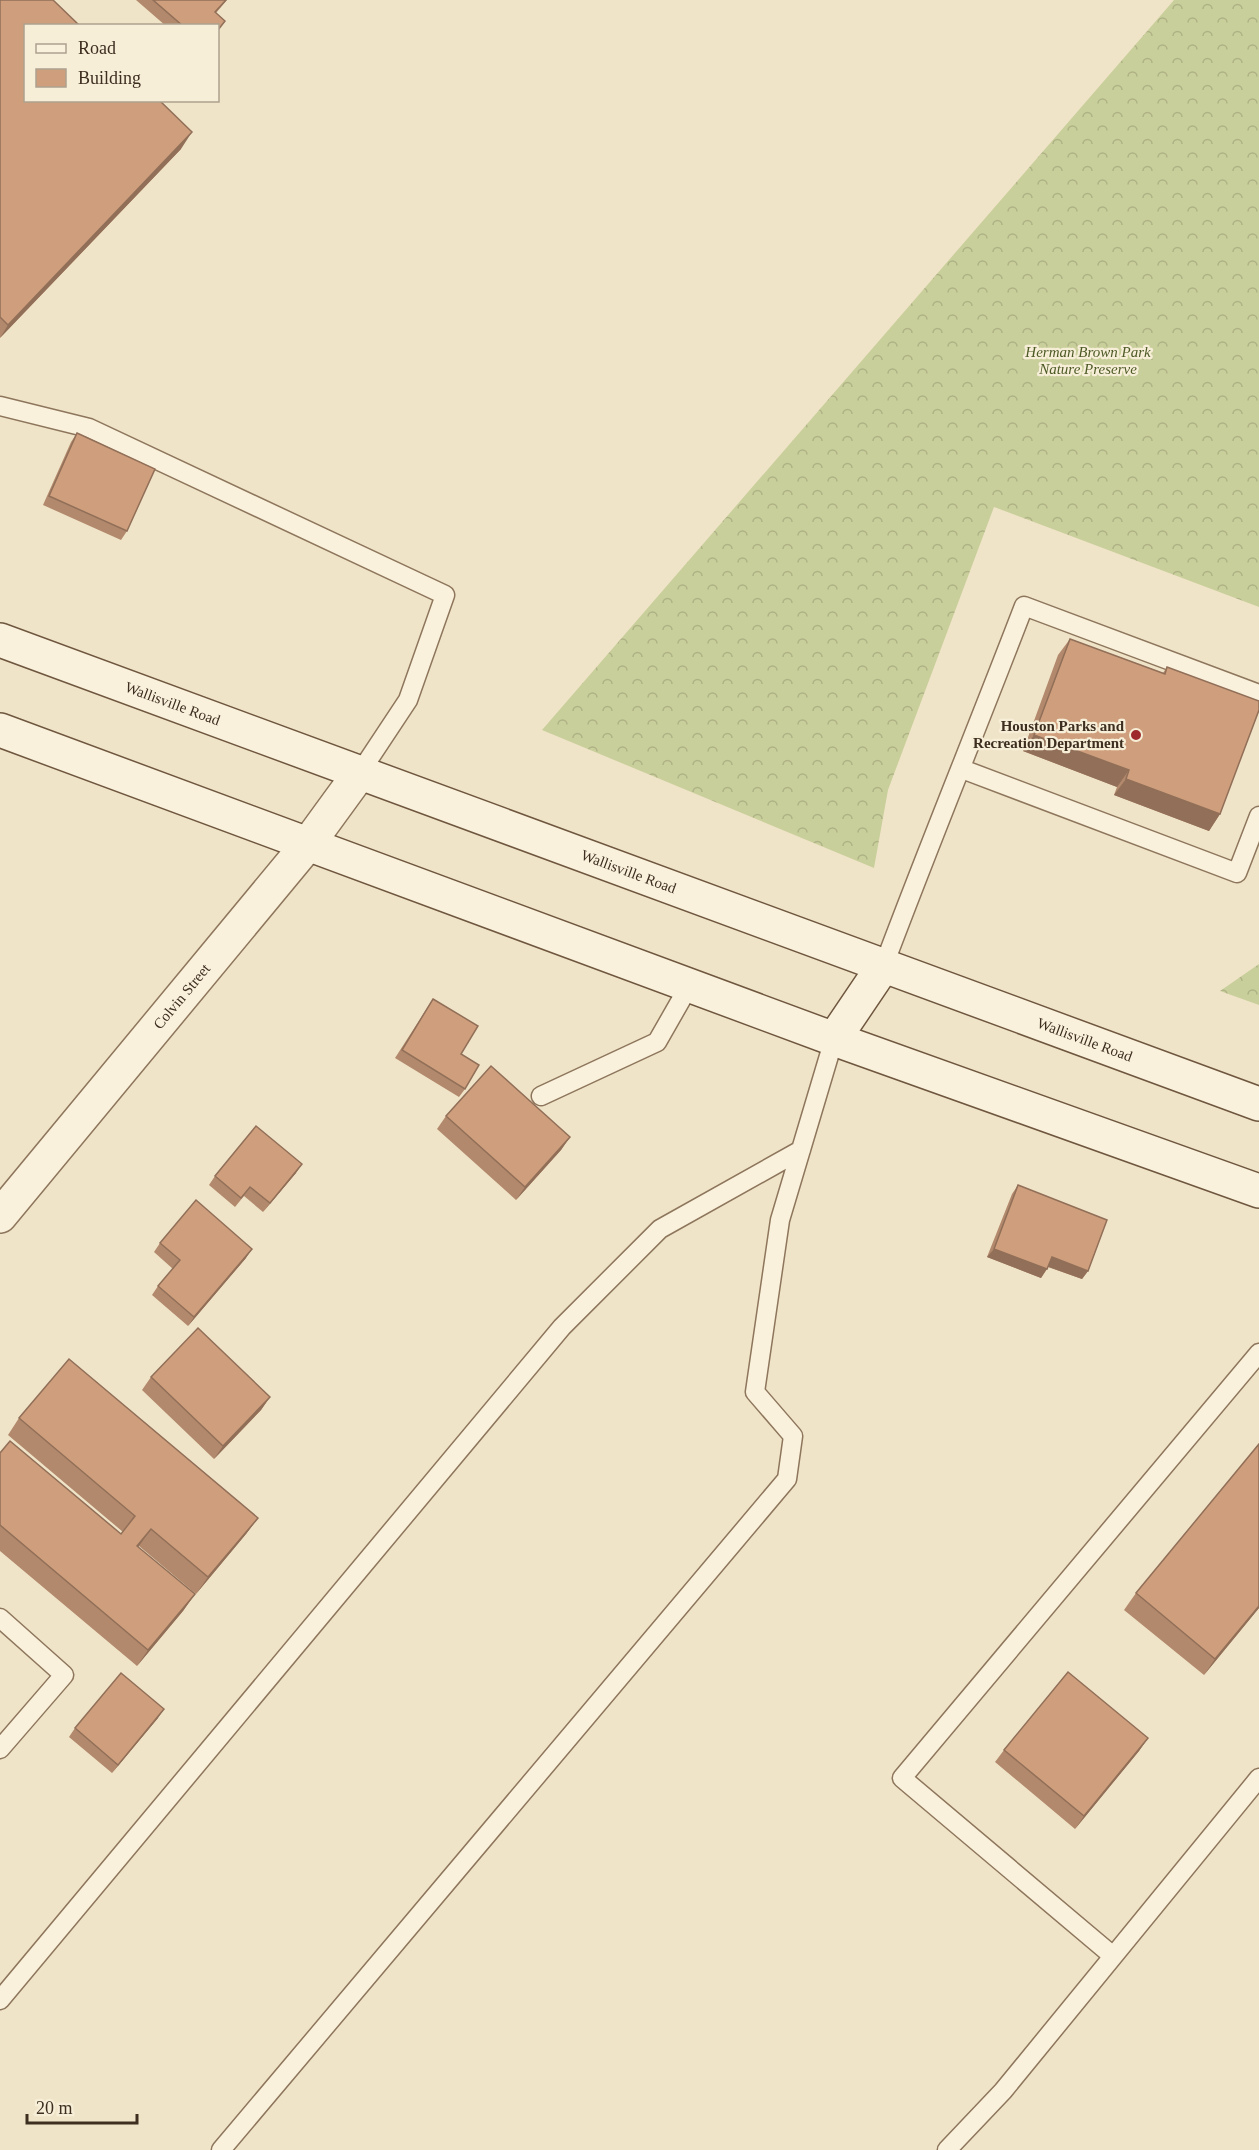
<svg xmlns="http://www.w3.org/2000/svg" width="1259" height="2150" viewBox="0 0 1259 2150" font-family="Georgia,serif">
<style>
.forest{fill:url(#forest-crowns)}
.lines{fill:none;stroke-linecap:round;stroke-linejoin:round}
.lane-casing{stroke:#8d765c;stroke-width:21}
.street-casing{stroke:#8d765c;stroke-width:36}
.secondary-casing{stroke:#6f573f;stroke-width:36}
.lane{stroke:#faf1dc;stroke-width:18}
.street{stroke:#faf1dc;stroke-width:33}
.secondary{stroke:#faf1dc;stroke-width:33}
.wall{fill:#b2896c}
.shaded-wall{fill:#916f58}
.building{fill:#cf9f7d;stroke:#916f58;stroke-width:1.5}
.poi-dot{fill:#9e2a2b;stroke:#f7eed8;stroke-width:2}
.labels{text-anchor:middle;stroke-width:4.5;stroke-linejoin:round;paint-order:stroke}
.park-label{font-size:15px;font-style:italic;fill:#4d5a26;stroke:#f7eed8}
.street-label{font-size:15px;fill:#3d2e20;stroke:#f7eed8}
.poi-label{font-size:15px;font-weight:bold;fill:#3d2e20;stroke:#f7eed8;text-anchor:end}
</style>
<defs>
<pattern id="forest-crowns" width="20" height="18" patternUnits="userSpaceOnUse" patternTransform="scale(1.5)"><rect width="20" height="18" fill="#c9cf9b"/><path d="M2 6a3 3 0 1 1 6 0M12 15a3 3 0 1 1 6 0" fill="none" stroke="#aeb285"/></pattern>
</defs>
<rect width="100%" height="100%" fill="#f0e4c8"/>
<!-- forest -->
<path class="forest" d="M 1174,0 L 1259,0 L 1259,607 L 994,507 L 888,790 L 874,868 L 542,730 Z
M 1259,964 L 1259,1005 L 1220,991 Z"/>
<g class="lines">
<!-- lane casing -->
<g class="lane-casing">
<path id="lane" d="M 0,406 L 89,428 L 445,595 L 408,700 L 359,774
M 962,769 L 1237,873 L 1259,816
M 884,965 C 929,845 978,726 1024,606 L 1259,694
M 541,1096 L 657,1042 L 689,986
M 0,1618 L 64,1675 L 0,1749
M 1113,1956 L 902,1778 L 1259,1353
M 0,2000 L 562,1327 L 660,1229 L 801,1150
M 221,2150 L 787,1479 L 793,1436 L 755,1392 L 780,1220 L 834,1039
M 947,2150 L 1003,2091 L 1259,1778"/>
</g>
<!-- street casing -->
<g class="street-casing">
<g id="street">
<path id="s1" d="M 0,1216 L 308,844 L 359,774"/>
</g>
</g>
<!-- secondary casing -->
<g class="secondary-casing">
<g id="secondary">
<path id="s2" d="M 0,640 L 1259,1104"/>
<path d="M 0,730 L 834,1039 L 1259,1191"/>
<path d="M 834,1039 L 884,965"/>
</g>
</g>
<!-- lane -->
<use href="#lane" class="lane"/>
<!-- street -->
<use href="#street" class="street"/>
<!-- secondary -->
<use href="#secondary" class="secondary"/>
</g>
<!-- wall -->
<path class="wall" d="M 0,0 L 181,149 L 0,338 Z
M 136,0 L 227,0 L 216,13 L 218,26 L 166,26 Z
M 77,433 L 127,531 L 121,540 L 43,505 L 71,442 Z
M 1070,639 L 1163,673 L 1167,667 L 1220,814 L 1209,831 L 1114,795 L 1117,787 L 1023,751 L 1058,655 Z
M 433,999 L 461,1054 L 465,1089 L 459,1097 L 395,1058 Z
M 446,1116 L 570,1137 L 561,1150 L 516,1200 L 437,1129 Z
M 296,1173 L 263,1212 L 244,1196 L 235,1207 L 209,1185 L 215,1176 Z
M 1018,1185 L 1088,1271 L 1082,1279 L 1048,1267 L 1041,1278 L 987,1257 L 1012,1194 Z
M 160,1243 L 246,1258 L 188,1326 L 152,1295 L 158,1286 L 173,1269 L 154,1252 Z
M 151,1377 L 270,1397 L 261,1410 L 214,1459 L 142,1390 Z
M 19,1418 L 258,1518 L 246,1534 L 196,1594 L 139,1546 L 138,1547 L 195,1594 L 183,1611 L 137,1666 L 0,1551 L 0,1453 L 121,1534 L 123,1532 L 8,1435 Z
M 1136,1593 L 1259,1608 L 1204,1675 L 1124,1610 Z
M 158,1718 L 112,1773 L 69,1737 L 75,1728 Z
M 1148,1738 L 1139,1751 L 1075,1829 L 995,1762 L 1004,1750 Z"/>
<!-- shaded-wall -->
<path class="shaded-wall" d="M 192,132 L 181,149 L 0,338 L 8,325 Z
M 1034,735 L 1129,770 L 1117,787 L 1023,751 Z
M 1126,779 L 1220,814 L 1209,831 L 1114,795 Z
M 570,1137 L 561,1150 L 516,1200 L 525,1187 Z
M 302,1164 L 296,1173 L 263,1212 L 270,1203 Z
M 252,1249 L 246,1258 L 188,1326 L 194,1317 Z
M 994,1249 L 1047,1269 L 1041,1278 L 987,1257 Z
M 1052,1257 L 1088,1271 L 1082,1279 L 1046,1266 Z
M 270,1397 L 261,1410 L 214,1459 L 223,1446 Z
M 258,1518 L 246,1534 L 196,1594 L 208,1577 Z
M 151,1529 L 139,1546 L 125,1562 L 137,1546 Z
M 195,1594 L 183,1611 L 137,1666 L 148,1650 Z
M 1259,1606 L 1259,1608 L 1204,1675 L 1215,1659 Z
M 164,1709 L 158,1718 L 112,1773 L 118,1765 Z
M 1148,1738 L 1139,1751 L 1075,1829 L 1084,1816 Z"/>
<!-- building -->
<path class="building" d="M 0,0 L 53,0 L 80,26 L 26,26 L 26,100 L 159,100 L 192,132 L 8,325 L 0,317 Z
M 153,0 L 226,0 L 215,12 L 225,21 L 218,30 L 218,26 L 183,26 Z
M 77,433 L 155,469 L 127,531 L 49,496 Z
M 1070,639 L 1165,674 L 1167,667 L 1259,701 L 1259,710 L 1220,814 L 1126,779 L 1129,770 L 1034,735 Z
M 433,999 L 478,1026 L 461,1054 L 479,1065 L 465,1089 L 402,1050 Z
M 491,1066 L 570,1137 L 525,1187 L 446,1116 Z
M 256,1126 L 302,1164 L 270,1203 L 250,1187 L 241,1198 L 215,1176 Z
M 1018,1185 L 1107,1220 L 1088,1271 L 1052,1257 L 1047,1269 L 994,1249 Z
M 196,1200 L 252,1249 L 194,1317 L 158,1286 L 180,1260 L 160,1243 Z
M 198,1328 L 270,1397 L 223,1446 L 151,1377 Z
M 69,1359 L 258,1518 L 208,1577 L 151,1529 L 137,1546 L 195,1594 L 148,1650 L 0,1525 L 0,1453 L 10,1441 L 121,1534 L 135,1516 L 19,1418 Z
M 1259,1444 L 1259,1606 L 1215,1659 L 1136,1593 Z
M 1068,1672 L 1148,1738 L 1084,1816 L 1004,1750 Z
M 121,1673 L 164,1709 L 118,1765 L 75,1728 Z"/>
<!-- markers -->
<circle class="poi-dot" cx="1136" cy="735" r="6"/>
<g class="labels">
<!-- park labels -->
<g class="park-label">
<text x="1088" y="357">Herman Brown Park<tspan x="1088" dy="17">Nature Preserve</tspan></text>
</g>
<!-- street labels -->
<g class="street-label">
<text dy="5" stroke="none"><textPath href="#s2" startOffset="184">Wallisville Road</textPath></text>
<text dy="5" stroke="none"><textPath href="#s2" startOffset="670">Wallisville Road</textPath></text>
<text dy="5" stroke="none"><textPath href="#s1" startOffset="285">Colvin Street</textPath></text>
<text dy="5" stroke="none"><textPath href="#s2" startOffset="1156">Wallisville Road</textPath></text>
</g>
<!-- poi labels -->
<g class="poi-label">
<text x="1124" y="731">Houston Parks and<tspan x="1124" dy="17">Recreation Department</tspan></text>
</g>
</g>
<!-- legend -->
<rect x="24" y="24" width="195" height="78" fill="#f7eed8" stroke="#ada18e" stroke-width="1.5"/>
<rect x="36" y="44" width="30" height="9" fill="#faf1dc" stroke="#ada18e" stroke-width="1.5"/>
<text x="78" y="54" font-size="18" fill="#3d2e20">Road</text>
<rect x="36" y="69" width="30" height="18" fill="#cf9f7d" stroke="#ada18e" stroke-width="1.5"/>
<text x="78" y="84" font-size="18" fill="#3d2e20">Building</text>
<!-- scale -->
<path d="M27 2114v9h110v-9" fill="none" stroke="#3d2e20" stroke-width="3"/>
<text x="36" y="2114" font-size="18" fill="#3d2e20" stroke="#f7eed8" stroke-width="4.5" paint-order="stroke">20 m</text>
</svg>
